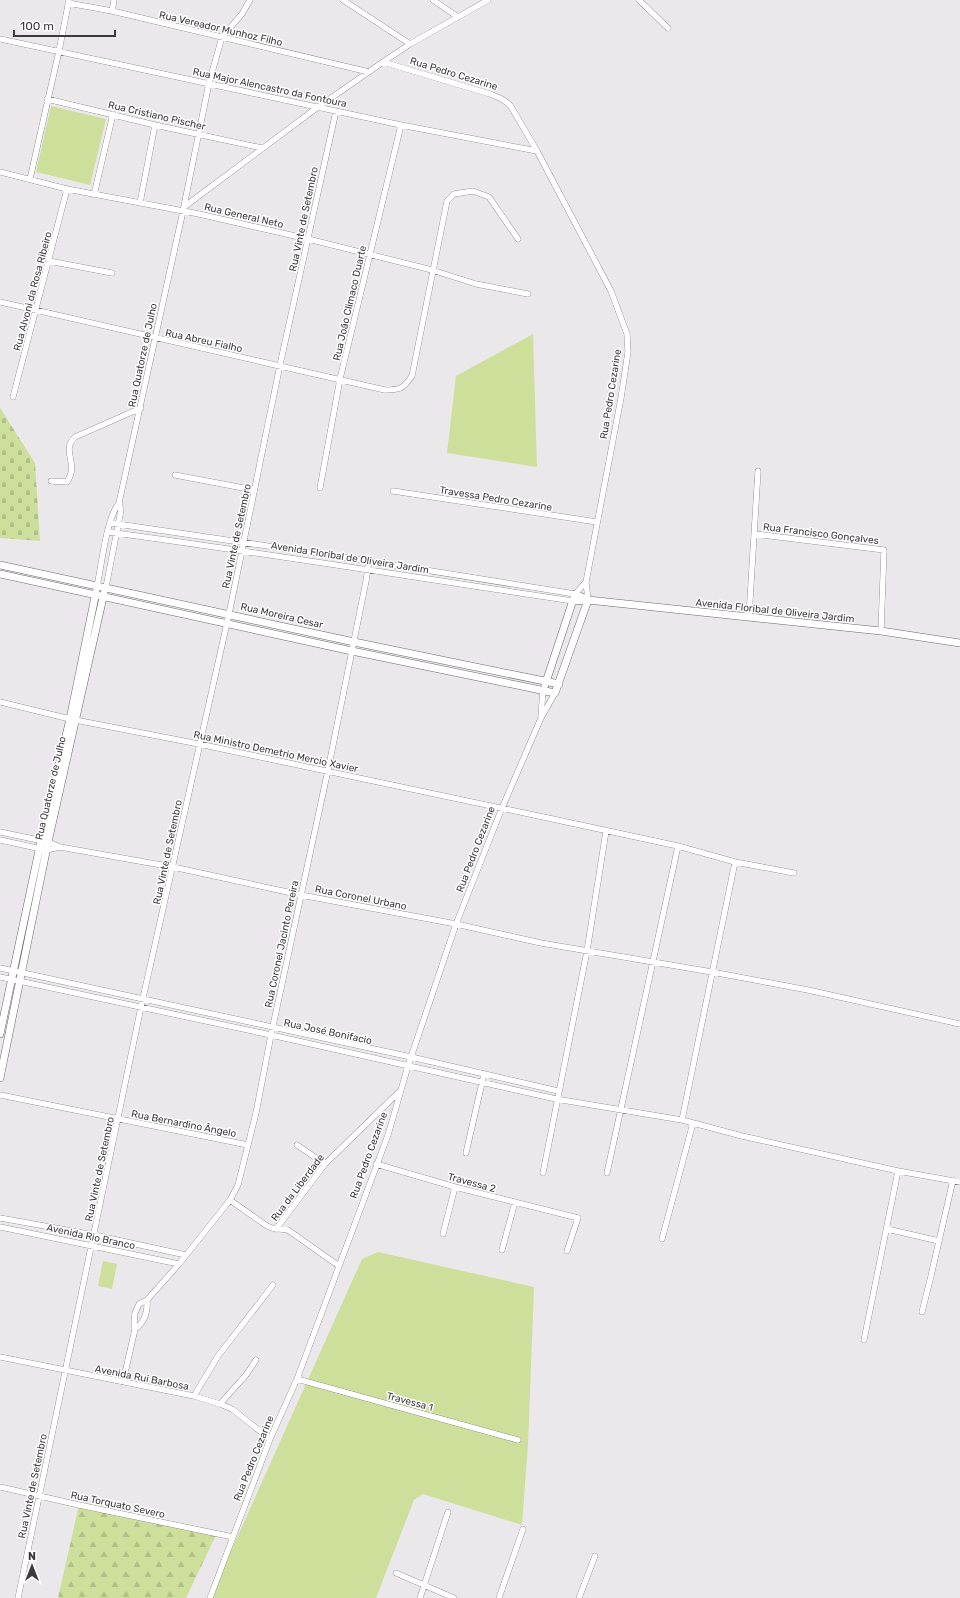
<svg xmlns="http://www.w3.org/2000/svg" width="960" height="1598" viewBox="0 0 960 1598" font-family="Rubik,sans-serif">
<style>
.green{fill:#cddf9a}
.forest{fill:url(#forest-firs)}
.cemetery{fill:url(#cemetery-stones)}
.lines{fill:none;stroke-linecap:round;stroke-linejoin:round}
.minor-casing{stroke:#6a666b;stroke-width:6}
.tertiary-casing{stroke:#6a666b;stroke-width:8}
.minor{stroke:#fff;stroke-width:5.5}
.tertiary{stroke:#fff;stroke-width:7}
.labels{text-anchor:middle;stroke-width:3;stroke-linejoin:round;paint-order:stroke}
.street-label{font-size:10px;fill:#3c3a3c;stroke:#fff}
</style>
<defs>
<pattern id="forest-firs" width="22" height="20" patternUnits="userSpaceOnUse"><rect width="22" height="20" fill="#cddf9a"/><path d="M5 1l3.5 6h-7zM16 11l3.5 6h-7z" fill="#b1c086"/></pattern>
<pattern id="cemetery-stones" width="16" height="16" patternUnits="userSpaceOnUse"><rect width="16" height="16" fill="#cddf9a"/><path d="M2 7V4a2 2 0 0 1 4 0v3zM10 15v-3a2 2 0 0 1 4 0v3z" fill="#b1c086"/></pattern>
</defs>
<rect width="100%" height="100%" fill="#ebe8ec"/>
<!-- green -->
<path class="green" d="M 51,106 L 106,119 L 90,185 L 36,172 Z
M 533,334 L 537,467 L 447,453 L 456,376 Z
M 378,1252 L 534,1287 L 528,1445 L 522,1525 L 423,1494 L 414,1500 L 376,1598 L 210,1598 L 362,1259 Z
M 103,1261 L 117,1264 L 112,1289 L 98,1286 Z"/>
<!-- forest -->
<path class="forest" d="M 79,1505 L 217,1533 L 186,1598 L 58,1598 Z"/>
<!-- cemetery -->
<path class="cemetery" d="M 0,408 L 35,463 L 40,541 L 0,538 Z"/>
<g class="lines">
<!-- minor casing -->
<g class="minor-casing">
<path id="minor" d="M 343,0 L 410,44
M 433,0 L 458,17
M 639,0 L 668,28
M 68,3 L 112,11 L 369,72
M 112,11 L 114,0
M 0,39 L 401,125 L 537,151
M 47,99 L 155,125 L 262,148
M 0,172 L 67,189 L 199,214 L 308,239 L 432,270 L 476,284 L 528,294
M 30,179 L 59,51 L 69,0
M 94,195 L 113,114
M 140,203 L 155,125
M 184,207 L 318,107 L 383,62 L 410,44 L 488,0
M 49,261 L 112,273
M 0,302 L 385,390 C 400,390 403,389 412,376 L 447,201 L 454,194 L 473,191 L 489,197 L 518,239
M 13,397 L 67,189
M 175,475 L 254,490
M 51,481 L 67,482 C 80,462 60,452 75,437 L 141,408
M 320,488 L 340,379 L 401,125
M 393,491 L 597,522
M 111,523 L 369,561 L 575,594 L 586,582 L 621,398 L 628,352 L 627,334 L 611,291 L 537,151 L 510,105 L 502,99 L 490,94 L 383,62
M 108,532 C 264,553 418,578 573,601
M 755,534 L 884,550 L 881,631
M 586,582 L 588,600
M 97,586 C 102,564 106,519 119,503 L 183,211 L 209,83 L 222,37 L 242,14 L 250,0
M 106,587 L 121,510 L 119,503
M 749,616 L 758,471
M 0,702 L 70,719 L 199,744 L 548,818 L 678,846 L 735,862 L 794,873
M 541,716 L 543,690
M 0,832 L 48,842 L 60,847 L 173,867 L 301,895 L 456,924 L 541,943 L 712,972 L 808,990 L 960,1024
M 0,840 L 46,850 L 60,847
M 0,968 L 411,1057 L 558,1091
M 0,977 L 271,1035 L 556,1099 L 682,1120 L 742,1136 L 898,1171 L 960,1182
M 0,1095 L 248,1145
M 682,1120 L 735,862
M 297,1145 L 325,1164
M 466,1153 L 484,1074
M 376,1164 L 455,1187 L 578,1218 L 567,1251
M 543,1173 L 587,951 L 606,831
M 607,1173 L 678,846
M 230,1200 L 267,1226 L 272,1228 L 288,1230 L 339,1266
M 0,1218 L 94,1235 L 186,1255
M 0,1227 L 179,1264
M 276,1229 L 325,1164 L 400,1091
M 887,1229 L 939,1241
M 443,1234 L 455,1187
M 662,1239 L 693,1123
M 502,1250 L 515,1202
M 922,1312 L 931,1276 L 953,1180
M 135,1329 C 145,1322 148,1312 147,1300
M 864,1340 L 898,1171
M 0,1357 L 194,1396 L 220,1404 L 232,1409 L 270,1439
M 297,1379 L 518,1440
M 123,1382 L 135,1329 L 134,1323 L 135,1313 L 139,1304 L 147,1300 L 179,1264 L 230,1200 L 238,1185 L 256,1113 L 271,1035 L 328,770 L 366,581 L 369,561
M 194,1396 L 218,1356 L 273,1285
M 220,1404 L 246,1375 L 256,1360
M 0,1487 L 79,1505 L 233,1537
M 396,1573 L 454,1598
M 18,1598 L 141,1007 L 229,614 L 280,365 L 336,111
M 210,1598 L 270,1439 L 297,1379 L 388,1135 L 408,1066 L 456,924 L 502,808 L 541,718 L 555,693
M 420,1598 L 448,1512
M 499,1598 L 523,1529
M 579,1598 L 595,1556"/>
</g>
<!-- tertiary casing -->
<g class="tertiary-casing">
<path id="tertiary" d="M 0,565 L 354,642 L 559,684
M 0,574 L 352,651 L 555,693 L 588,600
M 573,601 L 588,600 L 881,631 L 960,643
M 545,685 L 575,594 L 586,599
M 0,1034 L 41,841 L 70,719 L 96,592
M 0,1078 L 48,842 L 104,593"/>
</g>
<!-- minor -->
<use href="#minor" class="minor"/>
<!-- tertiary -->
<use href="#tertiary" class="tertiary"/>
</g>
<g class="labels">
<!-- street labels -->
<g class="street-label">
<text transform="translate(221 28) rotate(13)" y="4">Rua Vereador Munhoz Filho</text>
<text transform="translate(454 73) rotate(17)" y="4">Rua Pedro Cezarine</text>
<text transform="translate(270 87) rotate(12)" y="4">Rua Major Alencastro da Fontoura</text>
<text transform="translate(157 115) rotate(13)" y="4">Rua Cristiano Pischer</text>
<text transform="translate(244 215) rotate(13)" y="4">Rua General Neto</text>
<text transform="translate(303 219) rotate(-78)" y="4">Rua Vinte de Setembro</text>
<text transform="translate(32 291) rotate(-75)" y="4">Rua Alvoni da Rosa Ribeiro</text>
<text transform="translate(349 303) rotate(-77)" y="4">Rua João Climaco Duarte</text>
<text transform="translate(204 340) rotate(12)" y="4">Rua Abreu Fialho</text>
<text transform="translate(142 355) rotate(-78)" y="4">Rua Quatorze de Julho</text>
<text transform="translate(610 394) rotate(-81)" y="4">Rua Pedro Cezarine</text>
<text transform="translate(496 498) rotate(9)" y="4">Travessa Pedro Cezarine</text>
<text transform="translate(821 533) rotate(7)" y="4">Rua Francisco Gonçalves</text>
<text transform="translate(236 536) rotate(-78)" y="4">Rua Vinte de Setembro</text>
<text transform="translate(350 557) rotate(9)" y="4">Avenida Floribal de Oliveira Jardim</text>
<text transform="translate(775 610) rotate(6)" y="4">Avenida Floribal de Oliveira Jardim</text>
<text transform="translate(282 615) rotate(13)" y="4">Rua Moreira Cesar</text>
<text transform="translate(276 751) rotate(12)" y="4">Rua Ministro Demetrio Mercio Xavier</text>
<text transform="translate(50 788) rotate(-77)" y="4">Rua Quatorze de Julho</text>
<text transform="translate(475 849) rotate(-69)" y="4">Rua Pedro Cezarine</text>
<text transform="translate(167 852) rotate(-78)" y="4">Rua Vinte de Setembro</text>
<text transform="translate(361 897) rotate(11)" y="4">Rua Coronel Urbano</text>
<text transform="translate(281 944) rotate(-78)" y="4">Rua Coronel Jacinto Pereira</text>
<text transform="translate(328 1031) rotate(12)" y="4">Rua José Bonifacio</text>
<text transform="translate(184 1123) rotate(11)" y="4">Rua Bernardino Ângelo</text>
<text transform="translate(368 1155) rotate(-70)" y="4">Rua Pedro Cezarine</text>
<text transform="translate(99 1169) rotate(-78)" y="4">Rua Vinte de Setembro</text>
<text transform="translate(472 1182) rotate(15)" y="4">Travessa 2</text>
<text transform="translate(297 1187) rotate(-53)" y="4">Rua da Liberdade</text>
<text transform="translate(91 1236) rotate(12)" y="4">Avenida Rio Branco</text>
<text transform="translate(142 1377) rotate(11)" y="4">Avenida Rui Barbosa</text>
<text transform="translate(410 1401) rotate(15)" y="4">Travessa 1</text>
<text transform="translate(253 1458) rotate(-68)" y="4">Rua Pedro Cezarine</text>
<text transform="translate(32 1486) rotate(-78)" y="4">Rua Vinte de Setembro</text>
<text transform="translate(118 1504) rotate(12)" y="4">Rua Torquato Severo</text>
</g>
</g>
<!-- north arrow -->
<g transform="translate(32 1566)" stroke="#ffffff" stroke-width="3" paint-order="stroke">
<path d="M0-3L7 15L0 10L-7 15Z" fill="#3c3a3c"/>
<text y="-6" font-size="11" font-weight="bold" text-anchor="middle" fill="#3c3a3c">N</text>
</g>
<!-- scale -->
<path d="M14 30v6h101v-6" fill="none" stroke="#3c3a3c" stroke-width="2"/>
<text x="20" y="30" font-size="12" fill="#3c3a3c" stroke="#ffffff" stroke-width="3" paint-order="stroke">100 m</text>
</svg>
